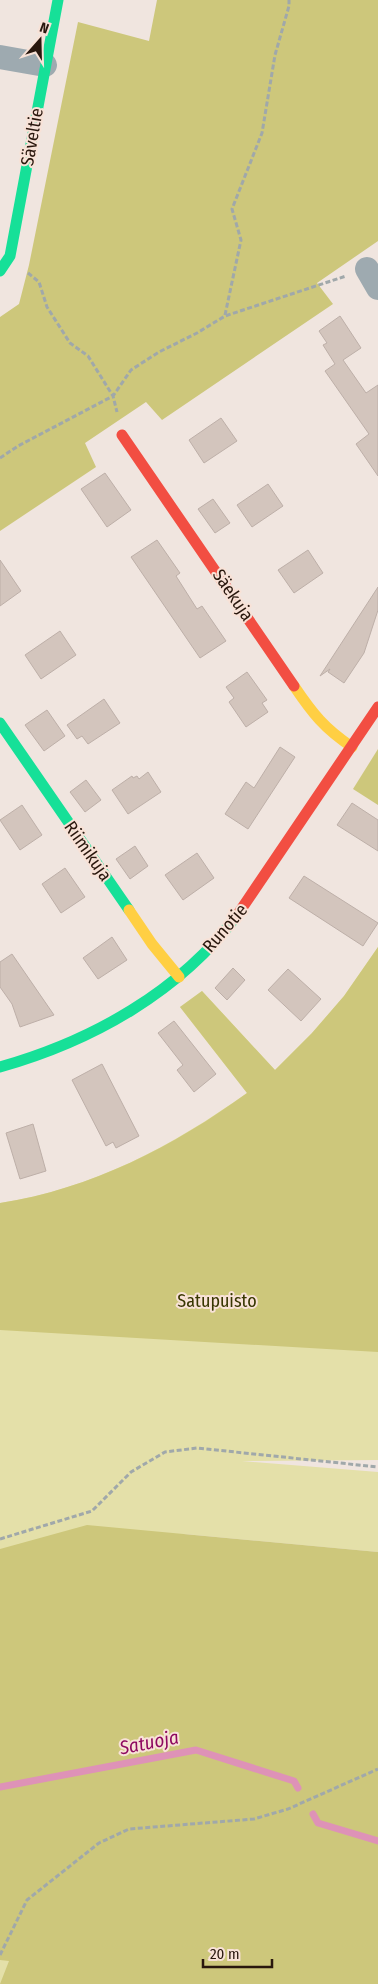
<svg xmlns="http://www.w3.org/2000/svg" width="378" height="1984" viewBox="0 0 378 1984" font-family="'Fira Sans Condensed',sans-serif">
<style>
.green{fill:#e4e0a9}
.forest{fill:#cdc77b}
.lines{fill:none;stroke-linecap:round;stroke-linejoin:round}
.stream{stroke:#de92b7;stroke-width:7}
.building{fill:#d3c5bd;stroke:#bdafa8}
.path{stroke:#a0a8aa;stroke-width:3;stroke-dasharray:5 2.5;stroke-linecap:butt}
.street{stroke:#9eaab0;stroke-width:24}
.fast{stroke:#16e098;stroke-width:11}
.slow{stroke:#ffcf43;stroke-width:11}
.jam{stroke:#f24e42;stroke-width:11}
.labels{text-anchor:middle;stroke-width:4;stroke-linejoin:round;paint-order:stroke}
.street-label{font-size:18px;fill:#29170d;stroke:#f8e2d7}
.park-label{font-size:18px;fill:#373600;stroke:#f8e2d7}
.water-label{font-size:19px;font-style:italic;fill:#8e085f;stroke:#f8e2d7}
</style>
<rect width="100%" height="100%" fill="#f0e5df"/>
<!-- green -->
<path class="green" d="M 378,947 L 378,1460 L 242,1461 L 378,1472 L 378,1552 L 184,1534 L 378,1984 L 0,1984 L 0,1203 C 92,1189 172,1146 247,1093 L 180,1007 L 202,991 L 275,1070 L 312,1033 L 344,996 Z"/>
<!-- forest -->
<path class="forest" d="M 157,0 L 378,0 L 378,241 L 317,283 L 333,304 L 162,420 L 146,402 L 85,443 L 96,467 L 0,531 L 0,317 L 19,304 L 29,265 L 78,22 L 149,41 Z
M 378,749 L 378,805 L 353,789 Z
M 378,947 L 378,1352 L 0,1330 L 0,1203 C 91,1189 174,1146 247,1093 L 180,1007 L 202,991 L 275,1070 L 312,1033 L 344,996 Z
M 87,1525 L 378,1552 L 378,1984 L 0,1984 L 9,1961 L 0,1960 L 0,1549 Z"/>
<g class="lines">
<!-- stream -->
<path class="stream" d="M 0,1787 L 196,1750 L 294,1781 L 298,1788
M 313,1814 L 318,1823 L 378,1841"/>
</g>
<!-- building -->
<path class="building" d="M 340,316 L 361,348 L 343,360 L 366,393 L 378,385 L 378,476 L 356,444 L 369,434 L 325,371 L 335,364 L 323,345 L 327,343 L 319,331 Z
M 221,418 L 237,441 L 204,463 L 189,440 Z
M 105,473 L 131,510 L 107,527 L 81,489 Z
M 268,484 L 283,506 L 252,527 L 237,505 Z
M 213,499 L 230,523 L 215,533 L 198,509 Z
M 157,540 L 180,573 L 176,576 L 197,609 L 202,606 L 226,641 L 200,658 L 131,557 Z
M 308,550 L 323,573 L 294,593 L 278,570 Z
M 0,560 L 21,591 L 0,606 Z
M 378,587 L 378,610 L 364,653 L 344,683 L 328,672 L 330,669 L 320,676 Z
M 60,631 L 76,655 L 41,679 L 25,655 Z
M 247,672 L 267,700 L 262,703 L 268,712 L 246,727 L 229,702 L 234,698 L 226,687 Z
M 104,699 L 120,723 L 88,744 L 82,736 L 77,739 L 67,725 Z
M 47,710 L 65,736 L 44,751 L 25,725 Z
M 280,747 L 295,757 L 248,829 L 225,814 L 246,782 L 254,788 Z
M 148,772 L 161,792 L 128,814 L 112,790 L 132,776 L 133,778 L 137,776 L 139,779 Z
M 86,780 L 101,800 L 85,812 L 70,792 Z
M 352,803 L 378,820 L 378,851 L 337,825 Z
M 22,805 L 42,835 L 20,850 L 0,820 Z
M 135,846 L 148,866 L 130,879 L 116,859 Z
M 197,853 L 214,878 L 183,900 L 165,875 Z
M 65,868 L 85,897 L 61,913 L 42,884 Z
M 304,876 L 378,923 L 363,946 L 289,898 Z
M 112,937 L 127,960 L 98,979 L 83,958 Z
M 12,954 L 54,1015 L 20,1027 L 12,1004 L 0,987 L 0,962 Z
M 233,968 L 245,980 L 227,1000 L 215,988 Z
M 288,969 L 321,999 L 301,1021 L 268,990 Z
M 174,1021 L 216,1074 L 194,1092 L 177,1070 L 183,1065 L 158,1033 Z
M 102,1064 L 139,1136 L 116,1148 L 113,1142 L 106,1146 L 72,1080 Z
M 33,1124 L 46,1171 L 20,1179 L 6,1133 Z"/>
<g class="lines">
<!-- path -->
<path class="path" d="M 28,273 L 39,282 L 47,307 L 70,343 L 88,356 L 113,396 L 117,412
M 225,315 L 241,240 L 232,209 L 262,133 L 275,55 L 289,6 L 289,0
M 0,458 L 18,446 L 113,396 L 131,370 L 159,352 L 197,333 L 225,316 L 346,276
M 0,1539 L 92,1511 L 131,1472 L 165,1452 L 197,1448 L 378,1467
M 0,1955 L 27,1900 L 99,1843 L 129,1829 L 254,1819 L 288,1809 L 378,1769"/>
<!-- street -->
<path class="street" d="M 0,57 L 45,65
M 367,269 L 378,288"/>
<!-- fast -->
<path class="fast" d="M 0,271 L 10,256 L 58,0
M 0,723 L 129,910
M 0,1067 C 92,1041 180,992 238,914"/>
<!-- slow -->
<path class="slow" d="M 294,686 C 313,714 324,728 352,747
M 129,910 L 152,944 L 179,977"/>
<!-- jam -->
<path class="jam" d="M 122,435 L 294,686
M 238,914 L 378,707"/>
</g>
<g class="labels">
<!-- street labels -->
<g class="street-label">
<text transform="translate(32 137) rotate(-80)" y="6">Säveltie</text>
<text transform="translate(233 595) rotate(56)" y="6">Säekuja</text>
<text transform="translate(88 851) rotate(55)" y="6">Riimikuja</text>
<text transform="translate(225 928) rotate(-49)" y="6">Runotie</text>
</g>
<!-- park labels -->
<g class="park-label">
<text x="217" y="1307">Satupuisto</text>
</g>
<!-- water labels -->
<g class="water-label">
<text transform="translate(149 1742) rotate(-11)" y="7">Satuoja</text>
</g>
</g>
<!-- north arrow -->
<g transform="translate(40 40) rotate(20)" stroke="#f8e2d7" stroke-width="4" paint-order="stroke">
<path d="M0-4L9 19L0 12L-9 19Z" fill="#29170d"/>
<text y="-8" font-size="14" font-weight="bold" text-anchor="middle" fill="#29170d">N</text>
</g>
<!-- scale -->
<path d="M203 1959v8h69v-8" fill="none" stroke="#29170d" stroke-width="2.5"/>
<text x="210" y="1959" font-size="15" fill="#29170d" stroke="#f8e2d7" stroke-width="4" paint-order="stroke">20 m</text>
</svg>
